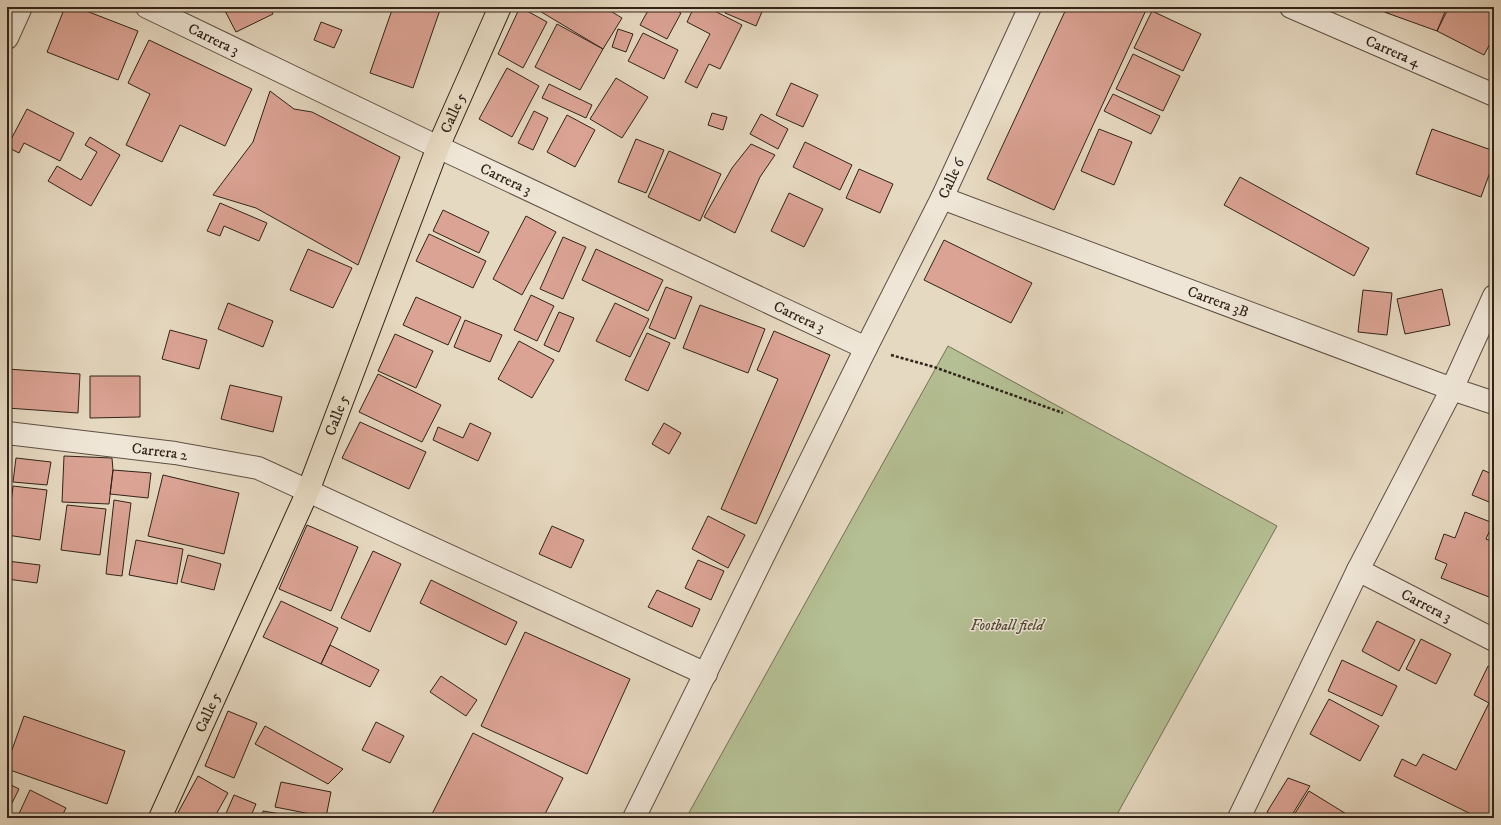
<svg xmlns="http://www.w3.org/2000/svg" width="1501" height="825" viewBox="0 0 1501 825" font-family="'IM FELL DW Pica',serif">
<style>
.green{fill:#b4bf93;stroke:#727156}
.building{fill:#dba394;stroke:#312319}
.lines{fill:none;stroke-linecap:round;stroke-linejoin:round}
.minor-casing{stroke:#5e5043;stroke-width:24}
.tertiary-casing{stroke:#5e5043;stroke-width:24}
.primary-casing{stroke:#312319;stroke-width:24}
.path{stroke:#312319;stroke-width:2.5;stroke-dasharray:3 2;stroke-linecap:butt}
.minor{stroke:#efe6d7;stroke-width:22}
.tertiary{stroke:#efe6d7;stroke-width:22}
.primary{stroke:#e6d9c1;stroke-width:22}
.labels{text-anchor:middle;stroke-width:3;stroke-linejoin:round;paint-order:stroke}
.street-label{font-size:15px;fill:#312319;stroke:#efe6d7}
.park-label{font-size:15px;font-style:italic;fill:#524a38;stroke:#efe6d7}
</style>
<rect width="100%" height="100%" fill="#e6d9c1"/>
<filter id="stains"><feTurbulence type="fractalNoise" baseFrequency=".005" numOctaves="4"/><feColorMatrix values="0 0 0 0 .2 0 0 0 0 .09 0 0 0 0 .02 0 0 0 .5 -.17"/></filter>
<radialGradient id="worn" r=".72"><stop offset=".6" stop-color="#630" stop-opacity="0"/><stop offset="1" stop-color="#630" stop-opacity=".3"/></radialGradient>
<!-- green -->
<path class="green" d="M 948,346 L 1277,526 L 1115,818 L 686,818 Z"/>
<!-- building -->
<path class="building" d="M 65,7 L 76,7 L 138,31 L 118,80 L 47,52 Z
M 223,7 L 269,7 L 273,14 L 236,32 Z
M 393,7 L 441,7 L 413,88 L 370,73 Z
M 520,7 L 547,22 L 523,68 L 498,54 Z
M 533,7 L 604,7 L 622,18 L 603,49 Z
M 650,7 L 670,7 L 681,13 L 667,39 L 640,25 Z
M 694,7 L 707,7 L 742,25 L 720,69 L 709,64 L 697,88 L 685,82 L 710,34 L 687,22 Z
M 727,7 L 764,7 L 756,26 L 725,13 Z
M 1067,7 L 1144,7 L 1147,8 L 1054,210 L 987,179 Z
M 1374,7 L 1390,7 L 1387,13 Z
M 1390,7 L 1447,7 L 1437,31 L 1387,13 Z
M 1449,7 L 1494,7 L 1494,36 L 1484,55 L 1437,31 Z
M 1152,11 L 1201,34 L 1183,71 L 1134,48 Z
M 321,22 L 342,30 L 334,48 L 314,40 Z
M 557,24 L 603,49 L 580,90 L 535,67 Z
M 618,29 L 633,34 L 626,52 L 612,47 Z
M 643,33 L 678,50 L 664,79 L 628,61 Z
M 149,40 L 252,89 L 225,146 L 180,125 L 162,162 L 126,145 L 150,94 L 128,83 Z
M 1133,54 L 1180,76 L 1163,111 L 1116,89 Z
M 507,68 L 539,86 L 512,137 L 479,119 Z
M 616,78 L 648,97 L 622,138 L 590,119 Z
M 791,83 L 818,95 L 803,127 L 776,115 Z
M 549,84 L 592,105 L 586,118 L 542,98 Z
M 270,91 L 294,109 L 312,112 L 400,157 L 358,265 L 256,208 L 213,195 L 253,142 Z
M 1113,94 L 1160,116 L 1151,134 L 1104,111 Z
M 27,109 L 74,133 L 60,161 L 24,143 L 19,153 L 7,147 Z
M 534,111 L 548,118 L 533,150 L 518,143 Z
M 712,113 L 727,117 L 723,130 L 708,125 Z
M 761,114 L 788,129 L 778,149 L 750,134 Z
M 567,115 L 595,130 L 575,167 L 547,152 Z
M 1099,129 L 1132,142 L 1114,185 L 1081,171 Z
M 1432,129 L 1494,151 L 1494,161 L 1481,197 L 1416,174 Z
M 90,137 L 120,155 L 91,206 L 48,181 L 57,166 L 81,180 L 97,152 L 85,145 Z
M 636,139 L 664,150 L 646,193 L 618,182 Z
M 805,142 L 852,165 L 840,190 L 793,167 Z
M 751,144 L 775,155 L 760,177 L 735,233 L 704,217 L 732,168 Z
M 669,151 L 721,174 L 700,221 L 648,197 Z
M 859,169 L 893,184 L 880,213 L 846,198 Z
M 1240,177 L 1369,248 L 1354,276 L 1224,205 Z
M 789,193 L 823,209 L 804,247 L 771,231 Z
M 220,203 L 267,223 L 259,241 L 224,226 L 220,236 L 207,231 Z
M 443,210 L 489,232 L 479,253 L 433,231 Z
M 526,216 L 556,232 L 522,295 L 493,279 Z
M 429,234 L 486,261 L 473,288 L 416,261 Z
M 563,237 L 586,247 L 563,299 L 540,289 Z
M 944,240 L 1032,283 L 1011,323 L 924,280 Z
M 308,249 L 352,268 L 333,308 L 290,290 Z
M 596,249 L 663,280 L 648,311 L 582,280 Z
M 666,287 L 692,297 L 675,339 L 649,328 Z
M 1442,289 L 1450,325 L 1405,334 L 1397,299 Z
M 1363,290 L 1392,293 L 1387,335 L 1358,332 Z
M 531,295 L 554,306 L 537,341 L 514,330 Z
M 416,297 L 461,317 L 448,345 L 403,325 Z
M 228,303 L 273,321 L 263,347 L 218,329 Z
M 615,303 L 649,319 L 630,357 L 596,341 Z
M 700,305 L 765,329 L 748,373 L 683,348 Z
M 559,312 L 574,318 L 559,352 L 544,345 Z
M 465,320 L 502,335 L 490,362 L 454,347 Z
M 170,330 L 207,340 L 199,369 L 162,359 Z
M 774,331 L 830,355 L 756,524 L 721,509 L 778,379 L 757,370 Z
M 647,333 L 670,343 L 648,391 L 625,380 Z
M 395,334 L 433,351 L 416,388 L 378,371 Z
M 519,341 L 554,360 L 532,398 L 498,379 Z
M 7,369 L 80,374 L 78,413 L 7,408 Z
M 378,374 L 441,405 L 422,442 L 359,412 Z
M 90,376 L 140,376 L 140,417 L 90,418 Z
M 230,385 L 282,397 L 273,432 L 221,419 Z
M 360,422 L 426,452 L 409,489 L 342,458 Z
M 470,423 L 491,433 L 478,461 L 433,440 L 438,427 L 463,438 Z
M 664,423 L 681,433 L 669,454 L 652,444 Z
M 64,456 L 112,458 L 113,470 L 109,504 L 62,502 Z
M 16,458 L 51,462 L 47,485 L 13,482 Z
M 7,459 L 11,459 L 10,482 L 7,482 Z
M 113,470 L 151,473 L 148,498 L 110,494 Z
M 1483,470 L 1494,475 L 1494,504 L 1472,495 Z
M 163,475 L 239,493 L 224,554 L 148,536 Z
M 7,485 L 10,485 L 7,512 Z
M 13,486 L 47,490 L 40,540 L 7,535 Z
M 114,500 L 131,503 L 122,576 L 106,574 Z
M 67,505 L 106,509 L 100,555 L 61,550 Z
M 1465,512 L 1493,523 L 1486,539 L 1494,542 L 1494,599 L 1441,578 L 1447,564 L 1435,559 L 1444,534 L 1455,538 Z
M 708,516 L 745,535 L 728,568 L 692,549 Z
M 307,525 L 358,547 L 331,611 L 279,589 Z
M 552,526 L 584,540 L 571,568 L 539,554 Z
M 136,540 L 183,549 L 177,584 L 129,575 Z
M 373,551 L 401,564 L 370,632 L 341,618 Z
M 188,555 L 221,564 L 214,590 L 181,582 Z
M 698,560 L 724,571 L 711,600 L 685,588 Z
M 7,561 L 40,565 L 37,583 L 7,579 Z
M 431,580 L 517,622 L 506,645 L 420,603 Z
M 657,590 L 700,609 L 692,627 L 648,607 Z
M 281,601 L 338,628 L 321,664 L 263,637 Z
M 1377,621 L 1415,640 L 1399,671 L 1362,651 Z
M 525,632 L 630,679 L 587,774 L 481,726 Z
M 1421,639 L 1451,654 L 1436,684 L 1406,669 Z
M 330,645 L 379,670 L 370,687 L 321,664 Z
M 1342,660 L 1397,686 L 1382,716 L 1328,691 Z
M 1488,666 L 1494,669 L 1494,809 L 1490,818 L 1479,818 L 1394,776 L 1402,759 L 1416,766 L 1423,754 L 1456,770 L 1489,703 L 1474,695 Z
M 441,676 L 477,700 L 466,716 L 430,692 Z
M 1329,699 L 1379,726 L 1360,761 L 1310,734 Z
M 228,711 L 257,723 L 234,778 L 205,766 Z
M 24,716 L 125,751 L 107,804 L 7,769 L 7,764 Z
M 376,722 L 404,736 L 390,763 L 362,750 Z
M 265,726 L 343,769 L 328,784 L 255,744 Z
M 473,733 L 563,778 L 543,818 L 430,818 Z
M 198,776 L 228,793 L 214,818 L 175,818 Z
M 1288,778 L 1310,786 L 1290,818 L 1276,818 L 1267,812 Z
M 281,782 L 331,792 L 326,817 L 275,807 Z
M 7,783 L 19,789 L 7,813 Z
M 30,790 L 66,808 L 61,818 L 17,818 Z
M 1309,791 L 1348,815 L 1346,818 L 1292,818 Z
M 234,795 L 256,804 L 250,818 L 224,818 Z
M 263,811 L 305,818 L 262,818 Z"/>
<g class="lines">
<!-- minor casing -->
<g class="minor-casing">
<g id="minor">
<path id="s1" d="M 147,7 L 438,147 L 866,348"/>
<path id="s2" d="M 942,198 L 1452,389 L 1494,403"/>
<path id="s3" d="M 7,433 L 175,453 L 258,468 L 706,674"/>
<path id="s4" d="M 1358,570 L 1494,640"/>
<path id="s5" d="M 634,818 L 866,348 L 942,198 L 1030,7"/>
<path d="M 1239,818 L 1358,570 L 1452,389 L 1494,296"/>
</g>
</g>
<!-- tertiary casing -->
<g class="tertiary-casing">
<g id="tertiary">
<path id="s6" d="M 1291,7 L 1494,95"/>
<path d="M 7,38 L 21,7"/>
</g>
</g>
<!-- primary casing -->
<g class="primary-casing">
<g id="primary">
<path id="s7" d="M 160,818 L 308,491 L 438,147 L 500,7"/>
</g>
</g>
<!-- path -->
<path class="path" d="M 891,355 L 934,367 L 1063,413"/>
<!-- minor -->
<use href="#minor" class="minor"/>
<!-- tertiary -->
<use href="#tertiary" class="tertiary"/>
<!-- primary -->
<use href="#primary" class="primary"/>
</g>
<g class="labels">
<!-- street labels -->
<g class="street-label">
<text dy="5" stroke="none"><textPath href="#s1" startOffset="74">Carrera 3</textPath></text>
<text dy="5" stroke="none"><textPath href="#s6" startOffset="111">Carrera 4</textPath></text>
<text dy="5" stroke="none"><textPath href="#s7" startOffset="764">Calle 5</textPath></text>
<text dy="5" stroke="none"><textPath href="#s1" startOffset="398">Carrera 3</textPath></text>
<text dy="5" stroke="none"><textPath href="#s5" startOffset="714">Calle 6</textPath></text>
<text dy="5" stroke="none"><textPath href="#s2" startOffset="295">Carrera 3B</textPath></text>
<text dy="5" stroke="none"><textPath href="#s1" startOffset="722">Carrera 3</textPath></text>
<text dy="5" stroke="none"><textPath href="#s7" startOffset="440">Calle 5</textPath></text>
<text dy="5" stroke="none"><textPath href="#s3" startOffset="154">Carrera 2</textPath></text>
<text dy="5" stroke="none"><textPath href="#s4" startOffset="77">Carrera 3</textPath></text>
<text dy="5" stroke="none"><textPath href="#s7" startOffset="116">Calle 5</textPath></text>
</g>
<!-- park labels -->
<g class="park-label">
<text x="1007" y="630">Football field</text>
</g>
</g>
<!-- margin -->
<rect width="1501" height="825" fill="none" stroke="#e6d9c1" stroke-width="24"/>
<rect x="8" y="8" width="1485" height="809" fill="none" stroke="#312319" stroke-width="2"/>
<rect x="12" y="12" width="1477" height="801" fill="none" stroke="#312319"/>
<rect width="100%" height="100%" filter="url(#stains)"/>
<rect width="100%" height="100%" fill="url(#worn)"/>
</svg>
